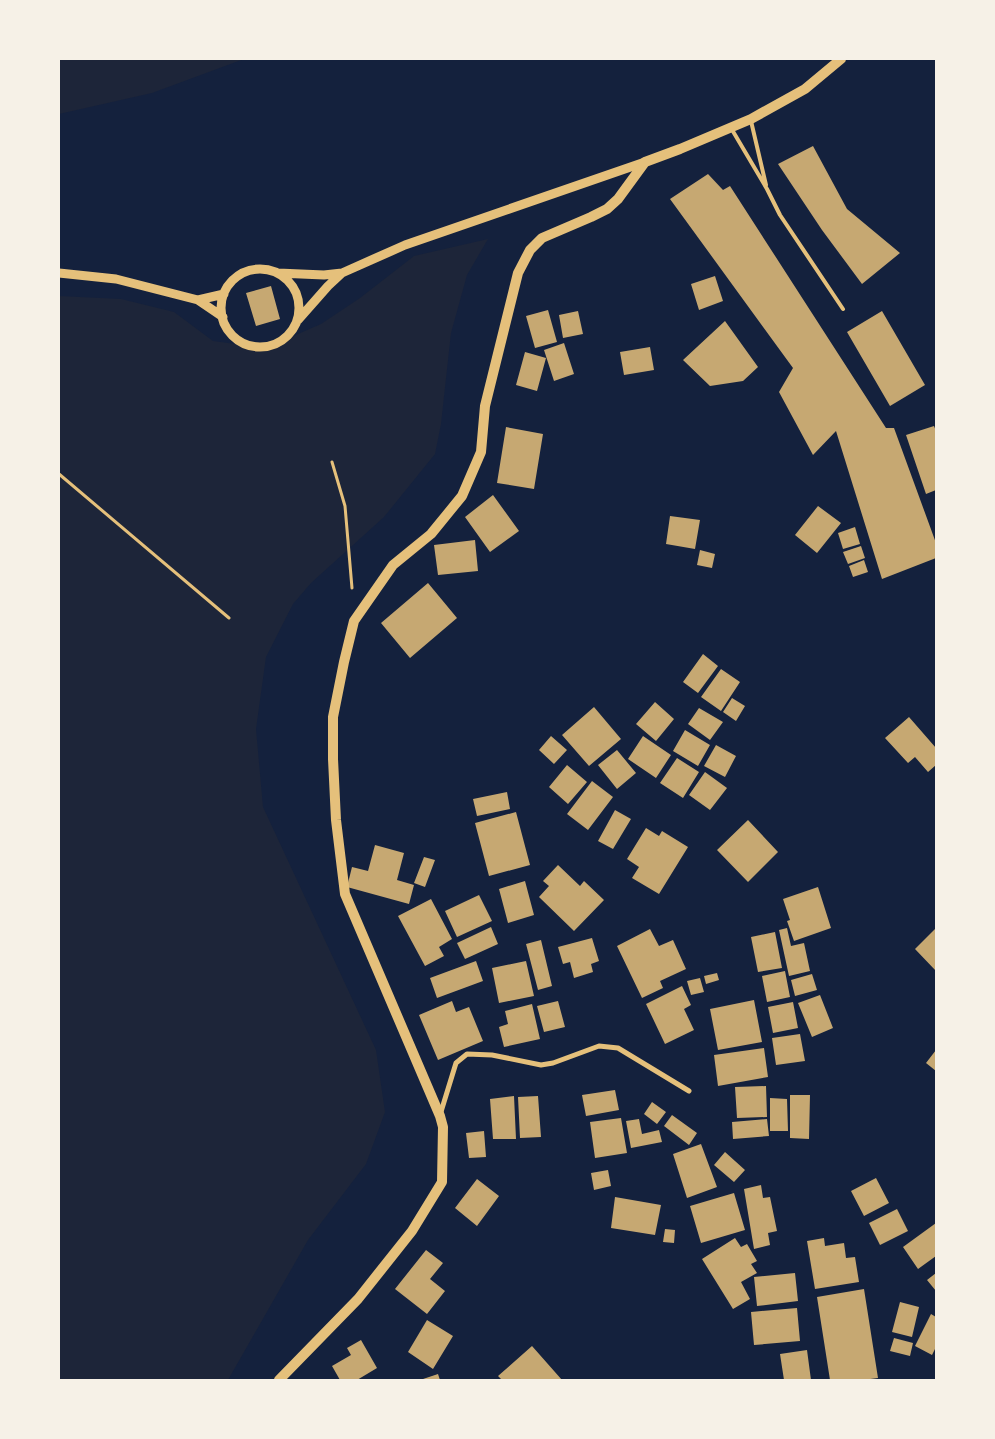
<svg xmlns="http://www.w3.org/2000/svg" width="995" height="1439" viewBox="0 0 995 1439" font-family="'Roboto Condensed',sans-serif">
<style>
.green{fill:#1d2539}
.building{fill:#c6a872}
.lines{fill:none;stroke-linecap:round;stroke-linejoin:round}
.path{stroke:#e5c07b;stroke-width:3}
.service{stroke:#e5c07b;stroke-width:4}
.minor{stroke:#e5c07b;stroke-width:5}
.tertiary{stroke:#e5c07b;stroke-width:9}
.secondary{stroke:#e5c07b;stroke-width:10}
</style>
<rect width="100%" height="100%" fill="#14213d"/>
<!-- green -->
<path class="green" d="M 59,59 L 244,59 L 152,93 L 59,114 Z
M 488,239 L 467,275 L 451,333 L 441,424 L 435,454 L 384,517 L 311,583 L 293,604 L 266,657 L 256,729 L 263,807 L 376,1050 L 385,1112 L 366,1164 L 308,1240 L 228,1380 L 59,1380 L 59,296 L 121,299 L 174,312 L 213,341 L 266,348 L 321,324 L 360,298 L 414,256 Z"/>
<!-- building -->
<path class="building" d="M 813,146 L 847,209 L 900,253 L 862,284 L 822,230 L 778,164 Z
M 708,174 L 723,190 L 730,186 L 886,428 L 894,428 L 936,543 L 936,558 L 882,579 L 836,431 L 813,455 L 779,392 L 793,368 L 670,199 Z
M 715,276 L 723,301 L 699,310 L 691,284 Z
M 271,286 L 280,319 L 256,326 L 246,293 Z
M 548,310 L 557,342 L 535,348 L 526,316 Z
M 578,311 L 583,334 L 563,338 L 559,315 Z
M 882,311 L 925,385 L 890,406 L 847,332 Z
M 725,321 L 758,367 L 743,381 L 710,386 L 683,360 Z
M 564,343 L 574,374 L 554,381 L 544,350 Z
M 650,347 L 654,370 L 624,375 L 620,352 Z
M 525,352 L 546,358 L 537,391 L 516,385 Z
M 934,426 L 936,431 L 936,490 L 926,494 L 906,435 Z
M 506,427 L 543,434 L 534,489 L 497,483 Z
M 493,495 L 519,531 L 490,552 L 465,517 Z
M 818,506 L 841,523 L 817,553 L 795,535 Z
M 670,516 L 700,520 L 695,549 L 666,544 Z
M 855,527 L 860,544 L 843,549 L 838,533 Z
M 475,540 L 478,571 L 438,575 L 434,545 Z
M 861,546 L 865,558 L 848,564 L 843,552 Z
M 700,550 L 715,554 L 712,568 L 697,565 Z
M 864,560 L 868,572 L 853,577 L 849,566 Z
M 428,583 L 457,618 L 410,658 L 381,623 Z
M 703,654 L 718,666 L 698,693 L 683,682 Z
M 721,669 L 740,682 L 721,711 L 701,697 Z
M 732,698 L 745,706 L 736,721 L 723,712 Z
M 655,702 L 674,719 L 656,741 L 636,724 Z
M 594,707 L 621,739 L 589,766 L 562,735 Z
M 699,708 L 723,722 L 710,740 L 688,724 Z
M 909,717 L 936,748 L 936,765 L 928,772 L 915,757 L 908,763 L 885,738 Z
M 685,730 L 710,745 L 698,766 L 673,751 Z
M 551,736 L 567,750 L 554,764 L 539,750 Z
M 643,736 L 671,755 L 656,778 L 628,759 Z
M 716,745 L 736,756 L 725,777 L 704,766 Z
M 617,750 L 636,773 L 617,789 L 598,765 Z
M 677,758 L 699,772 L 683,798 L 660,783 Z
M 567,765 L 587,782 L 568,804 L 549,787 Z
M 705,772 L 727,788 L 710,810 L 689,795 Z
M 592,781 L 613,797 L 588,830 L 567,814 Z
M 507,792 L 510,809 L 477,816 L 473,799 Z
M 615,810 L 631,819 L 613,849 L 598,841 Z
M 516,812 L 530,865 L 489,876 L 475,823 Z
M 748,820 L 778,852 L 748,882 L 717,850 Z
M 646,828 L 659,836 L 662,831 L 688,847 L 659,894 L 632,878 L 639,867 L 627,859 Z
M 375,845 L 404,853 L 397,880 L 414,885 L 409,904 L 347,887 L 352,867 L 368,871 Z
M 424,857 L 435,860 L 425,887 L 414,883 Z
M 558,865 L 580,886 L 584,881 L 604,900 L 574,931 L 539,897 L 549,886 L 543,881 Z
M 525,881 L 534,915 L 508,923 L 499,889 Z
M 818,887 L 831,928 L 794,941 L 787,921 L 790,920 L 783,899 Z
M 479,895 L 492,921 L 457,937 L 445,911 Z
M 431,899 L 452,939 L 439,947 L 444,956 L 425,966 L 398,916 Z
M 491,927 L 498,944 L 465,959 L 457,943 Z
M 787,928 L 791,946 L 804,943 L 810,971 L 789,976 L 779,930 Z
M 936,928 L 936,971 L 915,949 Z
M 650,929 L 659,946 L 673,940 L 686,969 L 660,981 L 663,988 L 642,998 L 617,946 Z
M 775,932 L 782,968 L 758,972 L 751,937 Z
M 592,938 L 599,961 L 591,964 L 593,972 L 574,978 L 570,962 L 563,964 L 558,947 Z
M 541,940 L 552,986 L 538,990 L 526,944 Z
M 476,961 L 483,981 L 437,998 L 430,978 Z
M 526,961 L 534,996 L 499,1003 L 492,968 Z
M 785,971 L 790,997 L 767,1002 L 762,976 Z
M 717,973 L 719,980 L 706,984 L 704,976 Z
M 812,974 L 817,990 L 795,996 L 791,980 Z
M 700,978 L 704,992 L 691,995 L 687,981 Z
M 682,986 L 691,1005 L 684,1009 L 694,1030 L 665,1044 L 646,1004 Z
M 820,995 L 833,1028 L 812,1037 L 798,1003 Z
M 754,1000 L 762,1042 L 718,1050 L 710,1009 Z
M 452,1001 L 456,1012 L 469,1007 L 483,1041 L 438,1060 L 419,1015 Z
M 558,1001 L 565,1027 L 544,1032 L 537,1006 Z
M 793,1002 L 798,1028 L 773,1033 L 768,1007 Z
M 532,1004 L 540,1039 L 504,1047 L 499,1027 L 508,1024 L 505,1011 Z
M 800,1034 L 805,1061 L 776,1065 L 772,1038 Z
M 764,1048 L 768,1077 L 718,1086 L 714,1055 Z
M 936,1050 L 936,1071 L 926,1063 Z
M 766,1086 L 767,1117 L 737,1118 L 735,1087 Z
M 615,1090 L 619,1110 L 586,1116 L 582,1095 Z
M 790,1095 L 810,1095 L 809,1139 L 790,1138 Z
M 514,1096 L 516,1139 L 493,1139 L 490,1099 Z
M 538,1096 L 541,1137 L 520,1138 L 518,1097 Z
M 770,1098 L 787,1099 L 788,1131 L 770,1131 Z
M 652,1102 L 666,1112 L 657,1124 L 644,1114 Z
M 672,1115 L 697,1133 L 689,1145 L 664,1126 Z
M 621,1118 L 627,1153 L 595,1158 L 590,1122 Z
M 639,1119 L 642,1134 L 659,1130 L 662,1142 L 631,1148 L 626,1121 Z
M 767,1119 L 769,1136 L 733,1139 L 732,1122 Z
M 484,1131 L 486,1157 L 469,1158 L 466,1133 Z
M 701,1144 L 717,1187 L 687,1198 L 673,1154 Z
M 725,1152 L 745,1170 L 734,1182 L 714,1165 Z
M 608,1170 L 611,1186 L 594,1190 L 591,1173 Z
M 876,1178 L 889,1203 L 864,1216 L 851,1191 Z
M 477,1179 L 499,1196 L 477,1226 L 455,1208 Z
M 761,1185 L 763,1198 L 770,1197 L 777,1231 L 768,1233 L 770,1245 L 754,1249 L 744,1189 Z
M 734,1193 L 745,1230 L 701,1243 L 690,1206 Z
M 615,1197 L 661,1205 L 655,1235 L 611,1228 Z
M 897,1209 L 908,1231 L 880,1245 L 869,1223 Z
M 936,1223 L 936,1256 L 918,1269 L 903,1247 Z
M 665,1229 L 675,1230 L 674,1243 L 663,1242 Z
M 735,1238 L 741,1247 L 747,1244 L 757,1261 L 751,1264 L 757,1273 L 741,1282 L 750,1299 L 733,1309 L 702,1259 Z
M 824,1238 L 825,1246 L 844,1243 L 846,1258 L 855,1257 L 859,1282 L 815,1289 L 807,1241 Z
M 426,1250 L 443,1263 L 430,1279 L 445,1291 L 427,1314 L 395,1289 Z
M 795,1273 L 798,1301 L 757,1306 L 754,1277 Z
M 936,1273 L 936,1291 L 927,1280 Z
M 864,1289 L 878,1378 L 863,1380 L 830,1380 L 817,1297 Z
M 900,1302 L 919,1307 L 912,1337 L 892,1332 Z
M 797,1308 L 800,1341 L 754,1345 L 751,1312 Z
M 931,1314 L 936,1317 L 936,1347 L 932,1355 L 915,1346 Z
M 427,1320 L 453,1336 L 433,1369 L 408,1352 Z
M 894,1338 L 913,1343 L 910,1356 L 890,1351 Z
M 361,1340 L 377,1368 L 357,1380 L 340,1380 L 332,1366 L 351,1355 L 347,1348 Z
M 532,1346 L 562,1380 L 502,1380 L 498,1376 Z
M 807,1350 L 811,1380 L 784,1380 L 780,1354 Z
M 438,1374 L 440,1380 L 420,1380 Z"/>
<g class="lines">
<!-- path -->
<path class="path" d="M 332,462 L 345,506 L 352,588
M 59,474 L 229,618"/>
<!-- service -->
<path class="service" d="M 751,121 L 766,185
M 731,128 L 767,189 L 780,215 L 843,309"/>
<!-- minor -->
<path class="minor" d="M 440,1115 L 456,1063 L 467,1054 L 492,1055 L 541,1065 L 553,1063 L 599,1046 L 618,1048 L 689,1091"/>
<!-- tertiary -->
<path class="tertiary" d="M221 308a39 39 0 1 1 78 0a39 39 0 1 1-78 0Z
M 59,273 L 116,279 L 198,300 L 223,317
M 278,273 L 324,275 L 342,273 L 405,245 L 645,162
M 198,300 L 224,294
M 298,320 L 328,286 L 342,273"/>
<!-- secondary -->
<path class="secondary" d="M 279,1380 L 358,1299 L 412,1231 L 442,1182 L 443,1127 L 440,1116 L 345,894 L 336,820 L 333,759 L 333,717 L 344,662 L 354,621 L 393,565 L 431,534 L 462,496 L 481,452 L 485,406 L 518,273 L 530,250 L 542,238 L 591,217 L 607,209 L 618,199 L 645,162 L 680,149 L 751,119 L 805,89 L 841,59"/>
</g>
<!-- border -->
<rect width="995" height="1439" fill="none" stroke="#f6f1e7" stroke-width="120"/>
</svg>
